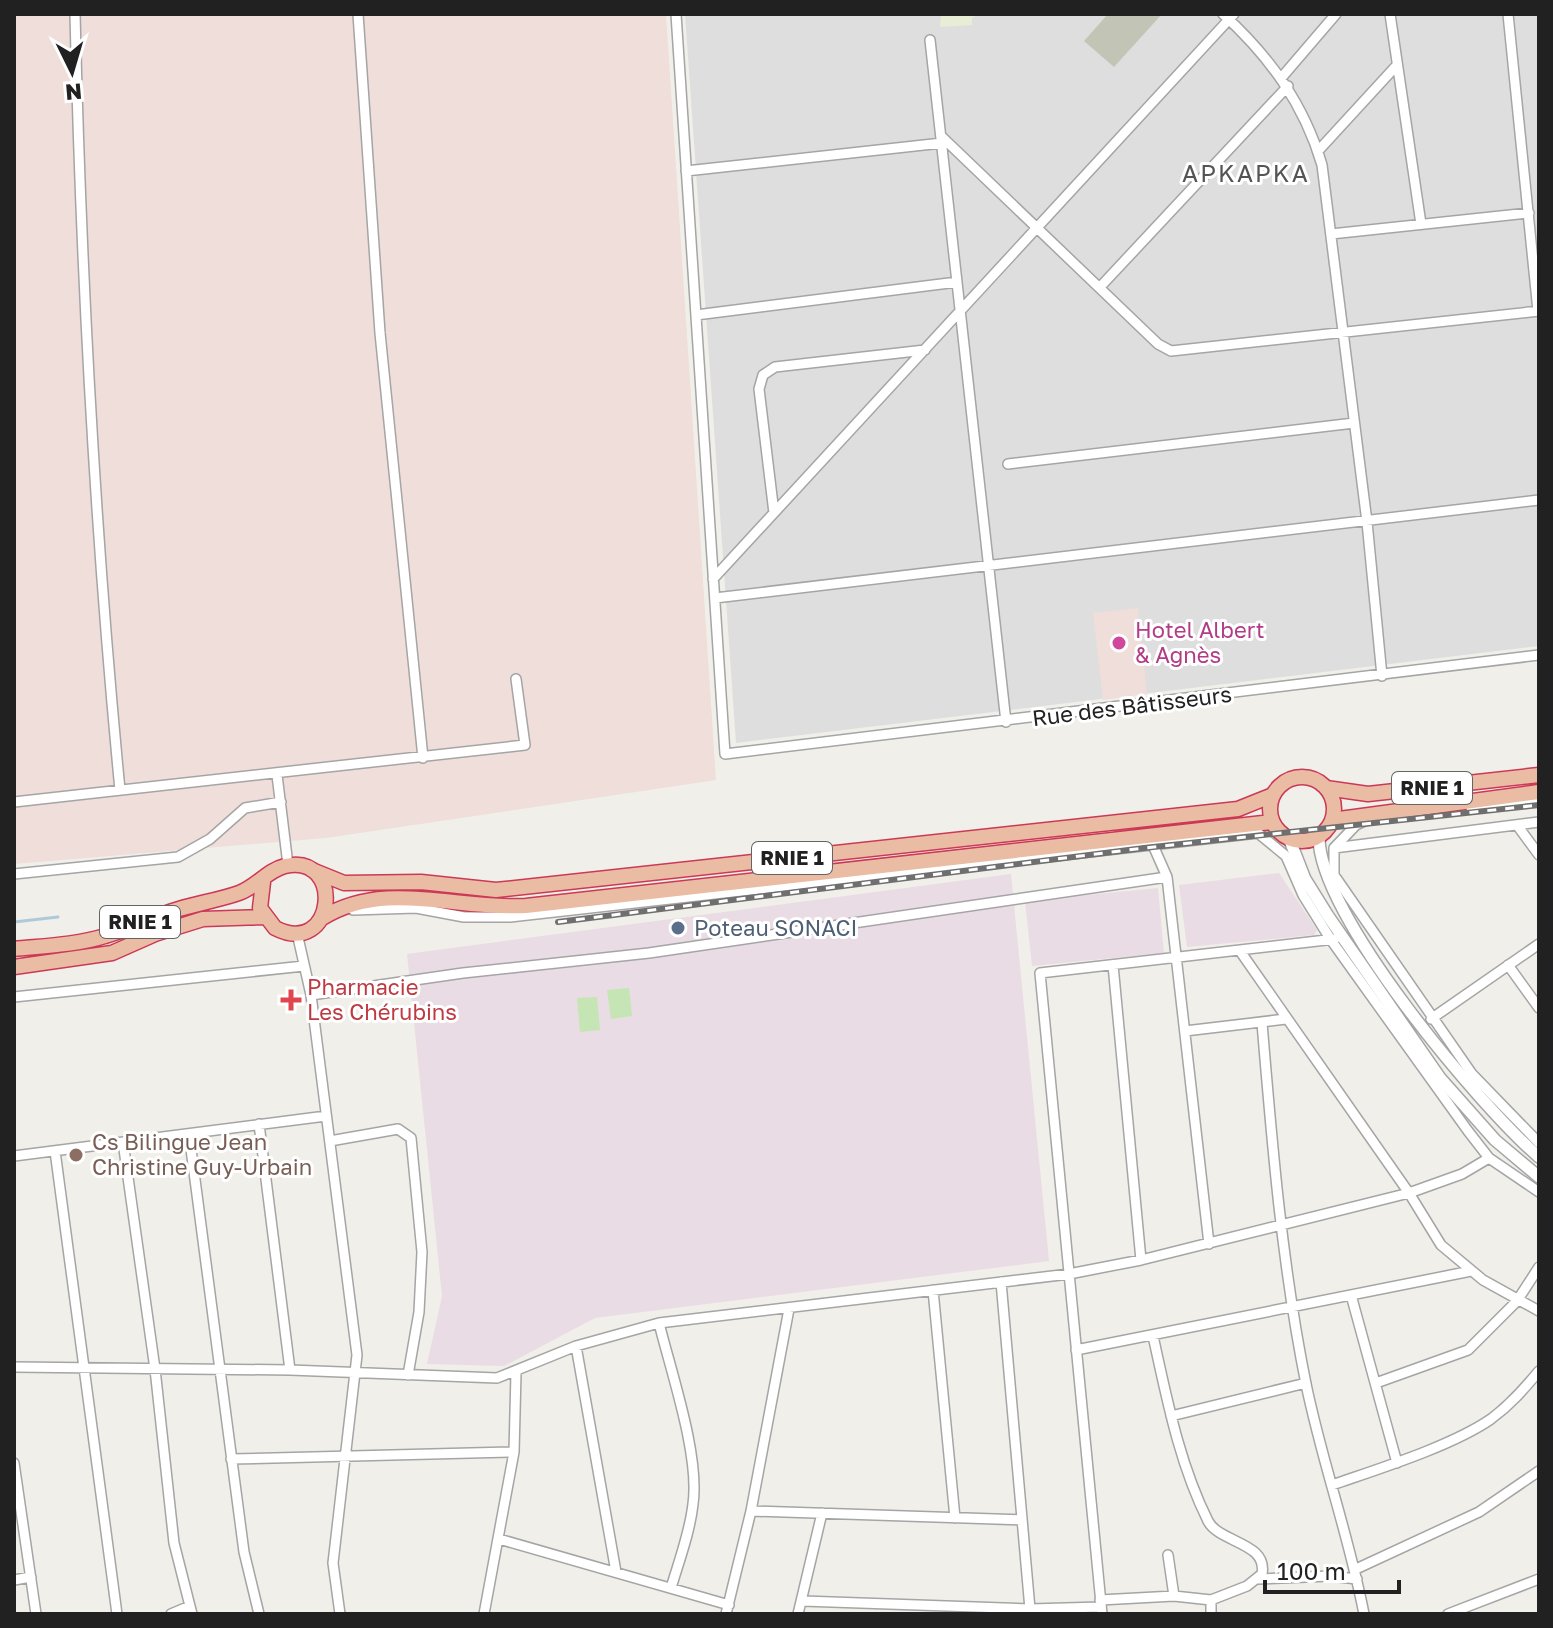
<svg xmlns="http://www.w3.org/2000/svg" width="1553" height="1628" viewBox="0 0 1553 1628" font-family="'Golos Text',sans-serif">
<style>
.residential{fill:#dfdede}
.commercial{fill:#efdeda}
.industrial{fill:#e9dce5}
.construction{fill:#c2c5b5}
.farmland{fill:#e8edd6}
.grass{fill:#c5e5b4}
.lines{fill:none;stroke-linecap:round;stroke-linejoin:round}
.stream{stroke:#aecada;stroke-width:3}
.minor-casing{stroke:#a5a5a5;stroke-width:12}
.tertiary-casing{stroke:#a5a5a5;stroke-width:14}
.trunk-casing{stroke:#cc3957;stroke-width:17}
.minor{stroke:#fff;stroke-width:9}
.tertiary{stroke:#fff;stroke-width:11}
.trunk{stroke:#eabca4;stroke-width:14}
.rail-casing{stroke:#6f6f6f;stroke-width:6}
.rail{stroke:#fff;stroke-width:3;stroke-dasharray:9;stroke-linecap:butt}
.hotel-dot{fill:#d1479c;stroke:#fff;stroke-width:3}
.service-dot{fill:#5c6f8a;stroke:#fff;stroke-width:3}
.health-dot{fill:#e0444e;stroke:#fff;stroke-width:3}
.education-dot{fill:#8d6e63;stroke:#fff;stroke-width:3}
.labels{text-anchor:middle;stroke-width:6;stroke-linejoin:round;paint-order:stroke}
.shield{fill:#fff;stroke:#646464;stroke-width:2}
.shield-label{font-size:20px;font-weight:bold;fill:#212121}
.hotel-label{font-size:22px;fill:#b23c85;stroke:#fff;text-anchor:start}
.street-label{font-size:22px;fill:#212121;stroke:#fff}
.service-label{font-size:22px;fill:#4e5e75;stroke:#fff;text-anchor:start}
.health-label{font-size:22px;fill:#be3a42;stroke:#fff;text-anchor:start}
.education-label{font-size:22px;fill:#785e54;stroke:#fff;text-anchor:start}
.neighbourhood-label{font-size:24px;letter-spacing:2px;fill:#545454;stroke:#fff}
</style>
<rect width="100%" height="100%" fill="#f1efe9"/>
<!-- residential -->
<path class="residential" d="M 685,14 L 1539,14 L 1539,646 L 736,743 Z"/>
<!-- commercial -->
<path class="commercial" d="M 14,14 L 666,14 L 716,780 L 326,838 L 14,864 Z
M 1138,608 L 1147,694 L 1103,700 L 1093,613 Z"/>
<!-- industrial -->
<path class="industrial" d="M 1279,873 L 1317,930 L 1314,935 L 1187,947 L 1179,885 Z
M 1011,874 L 1049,1261 L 595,1318 L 504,1366 L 427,1364 L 442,1296 L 407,954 Z
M 1158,888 L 1164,953 L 1032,966 L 1025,901 Z"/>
<!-- construction -->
<path class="construction" d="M 1108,14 L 1162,14 L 1114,67 L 1084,41 Z"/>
<!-- farmland -->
<path class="farmland" d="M 941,14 L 980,14 L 972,18 L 972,25 L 940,27 Z"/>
<!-- grass -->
<path class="grass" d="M 629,988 L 632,1016 L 611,1019 L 607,990 Z
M 597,997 L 600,1030 L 580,1032 L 577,998 Z"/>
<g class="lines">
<!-- stream -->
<path class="stream" d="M 14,922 L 58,917"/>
<!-- minor casing -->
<g class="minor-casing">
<path id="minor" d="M 75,14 C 81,273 95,532 120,790
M 358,14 L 380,333 L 423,758
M 676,14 L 725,754 L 1539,655
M 1223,14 C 1270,57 1304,104 1322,165 L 1367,522 L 1382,676
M 1390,14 L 1421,224
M 1508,14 L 1538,311
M 930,40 L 1006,722
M 1282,77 L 1336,14
M 941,136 L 1158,344 L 1171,351 L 1539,311
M 1318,151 L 1397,65
M 686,171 L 942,143
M 1331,234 L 1529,213
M 1101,286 L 1288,86
M 696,315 L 957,282
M 1008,464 L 1354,423
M 774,513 L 759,389 L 763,375 L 775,367 L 925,350
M 713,579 L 1234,14
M 715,598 L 1539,500
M 277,775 L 288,865
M 14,802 L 525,745 L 516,679
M 1471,808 L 1539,801
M 1369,819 L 1356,825 L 1334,848 L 1334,875 L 1472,1074 L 1539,1143
M 1517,825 L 1539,855
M 1152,843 L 1167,877 L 1209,1244
M 1334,848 L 1539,822
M 14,874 L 178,857 L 210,839 L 245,808 L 281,802
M 353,910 L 416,908 L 464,917 L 510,917 L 1258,833 L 1286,856 L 1303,895 L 1331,940 L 1468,1131 L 1489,1158 L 1539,1192
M 297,933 L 311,995 L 357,1355 L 333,1563 L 340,1614
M 1240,951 L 1409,1193 L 1441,1245 L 1483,1280 L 1539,1311
M 1113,965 L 1141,1260
M 1508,965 L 1539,1008
M 311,995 L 463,973 L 649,953 L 1167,877
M 14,997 L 304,966
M 1431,1019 L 1539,944
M 1262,1023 C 1272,1144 1282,1265 1306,1384 C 1322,1462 1349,1536 1364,1614
M 1185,1031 L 1286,1019
M 259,1124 L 290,1370
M 189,1134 L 244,1552 L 259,1614
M 330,1141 L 398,1129 L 411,1138 L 422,1252 L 419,1312 L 408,1375
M 123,1142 L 155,1369 L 174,1543 L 192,1614
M 55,1151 L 117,1614
M 14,1156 L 326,1116
M 1001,1282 L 1030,1609
M 933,1290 L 955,1518
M 1351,1295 L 1397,1463
M 659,1323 C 671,1372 700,1456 693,1504 C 690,1532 679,1561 671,1588
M 576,1346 L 616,1572
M 1076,1350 L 1471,1271
M 14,1367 L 290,1370 L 497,1378 L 576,1346 L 659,1323 L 1069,1274 L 1141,1260 L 1409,1193 L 1462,1174 L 1489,1158
M 1376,1383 L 1468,1350 L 1517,1301 L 1539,1267
M 1171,1416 L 1306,1383
M 231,1459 L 514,1452
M 14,1463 L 36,1614
M 1332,1485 C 1378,1469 1452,1446 1491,1419 C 1510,1405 1524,1389 1539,1371
M 751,1511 L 1022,1520
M 499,1539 L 729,1605
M 1168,1555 L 1174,1596
M 1356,1569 L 1479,1512 L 1539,1471
M 1258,1579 L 1330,1576 L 1357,1579
M 14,1580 L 31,1577
M 1100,1600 L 1174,1596 L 1211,1600 L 1247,1586 L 1262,1574 C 1268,1542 1219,1543 1208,1521 C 1179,1463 1167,1399 1153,1336
M 803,1601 L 1030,1609 L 1101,1607
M 171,1614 L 190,1606
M 484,1614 L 514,1452 L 516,1373
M 726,1614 L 751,1511 L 789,1309
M 798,1614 L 822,1513
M 1102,1614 L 1040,973 L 1335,939
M 1211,1614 L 1211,1600
M 1448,1614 L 1539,1579"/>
</g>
<!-- tertiary casing -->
<g class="tertiary-casing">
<path id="tertiary" d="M 1319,836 C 1317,913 1479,1105 1539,1157
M 1289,838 L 1305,879 L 1328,916 L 1440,1078 L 1495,1140 L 1539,1177"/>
</g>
<!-- trunk casing -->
<g class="trunk-casing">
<path id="trunk" d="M1270 809a32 32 0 1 1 64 0a32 32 0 1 1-64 0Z
M 1326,788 L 1368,794 L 1539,775
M 1332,820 L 1539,792
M 312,870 L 344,883 L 421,882 L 496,890 L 1238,809 L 1273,795
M 322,918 C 385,879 456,910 526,906 L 1272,822
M 14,949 C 44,946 76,945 105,936 C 130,929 154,916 179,909 C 199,903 219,900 239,893 C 256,887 268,870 285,866 C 345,852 336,959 275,928 L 260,908 L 263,882
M 14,967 L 112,953 L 155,934 L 203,919 L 263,917"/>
</g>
<!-- minor -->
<use href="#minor" class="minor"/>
<!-- tertiary -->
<use href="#tertiary" class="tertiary"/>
<!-- trunk -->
<use href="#trunk" class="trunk"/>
<!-- rail casing -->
<g class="rail-casing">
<path id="rail" d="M 558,922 L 1144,848 L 1539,805"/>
</g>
<!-- rail -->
<use href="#rail" class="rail"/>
</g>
<!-- markers -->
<circle class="hotel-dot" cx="1119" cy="643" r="8"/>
<circle class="service-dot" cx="678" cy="928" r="8"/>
<path class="health-dot" d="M287 988h8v8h8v8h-8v8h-8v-8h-8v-8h8z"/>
<circle class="education-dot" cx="76" cy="1155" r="8"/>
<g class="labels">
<!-- shield labels -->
<g class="shield">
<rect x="1392" y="772" width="80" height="32" rx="6"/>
<rect x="752" y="842" width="80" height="32" rx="6"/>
<rect x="100" y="906" width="80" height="32" rx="6"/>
</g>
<g class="shield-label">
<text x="1432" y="795">RNIE 1</text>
<text x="792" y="865">RNIE 1</text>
<text x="140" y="929">RNIE 1</text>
</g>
<!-- hotel labels -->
<g class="hotel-label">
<text x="1135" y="638">Hotel Albert<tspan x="1135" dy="25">&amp; Agnès</tspan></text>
</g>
<!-- street labels -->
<g class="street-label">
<text transform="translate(1132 706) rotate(-7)" y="8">Rue des Bâtisseurs</text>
</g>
<!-- service labels -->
<g class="service-label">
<text x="694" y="936">Poteau SONACI</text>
</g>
<!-- health labels -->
<g class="health-label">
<text x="307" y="995">Pharmacie<tspan x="307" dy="25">Les Chérubins</tspan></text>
</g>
<!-- education labels -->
<g class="education-label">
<text x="92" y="1150">Cs Bilingue Jean<tspan x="92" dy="25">Christine Guy-Urbain</tspan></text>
</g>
<!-- neighbourhood labels -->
<g class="neighbourhood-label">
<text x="1246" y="182">APKAPKA</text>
</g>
</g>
<!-- border -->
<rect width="1553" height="1628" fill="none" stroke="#212121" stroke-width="32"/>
<!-- north arrow -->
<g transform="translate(72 72) rotate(175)" stroke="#ffffff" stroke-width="6" paint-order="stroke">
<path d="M0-6L14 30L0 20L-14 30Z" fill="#212121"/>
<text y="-12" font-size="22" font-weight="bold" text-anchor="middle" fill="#212121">N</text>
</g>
<!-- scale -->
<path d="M1265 1580v12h134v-12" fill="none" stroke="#212121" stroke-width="4"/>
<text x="1277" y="1580" font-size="24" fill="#212121" stroke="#ffffff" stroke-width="6" paint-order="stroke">100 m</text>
</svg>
